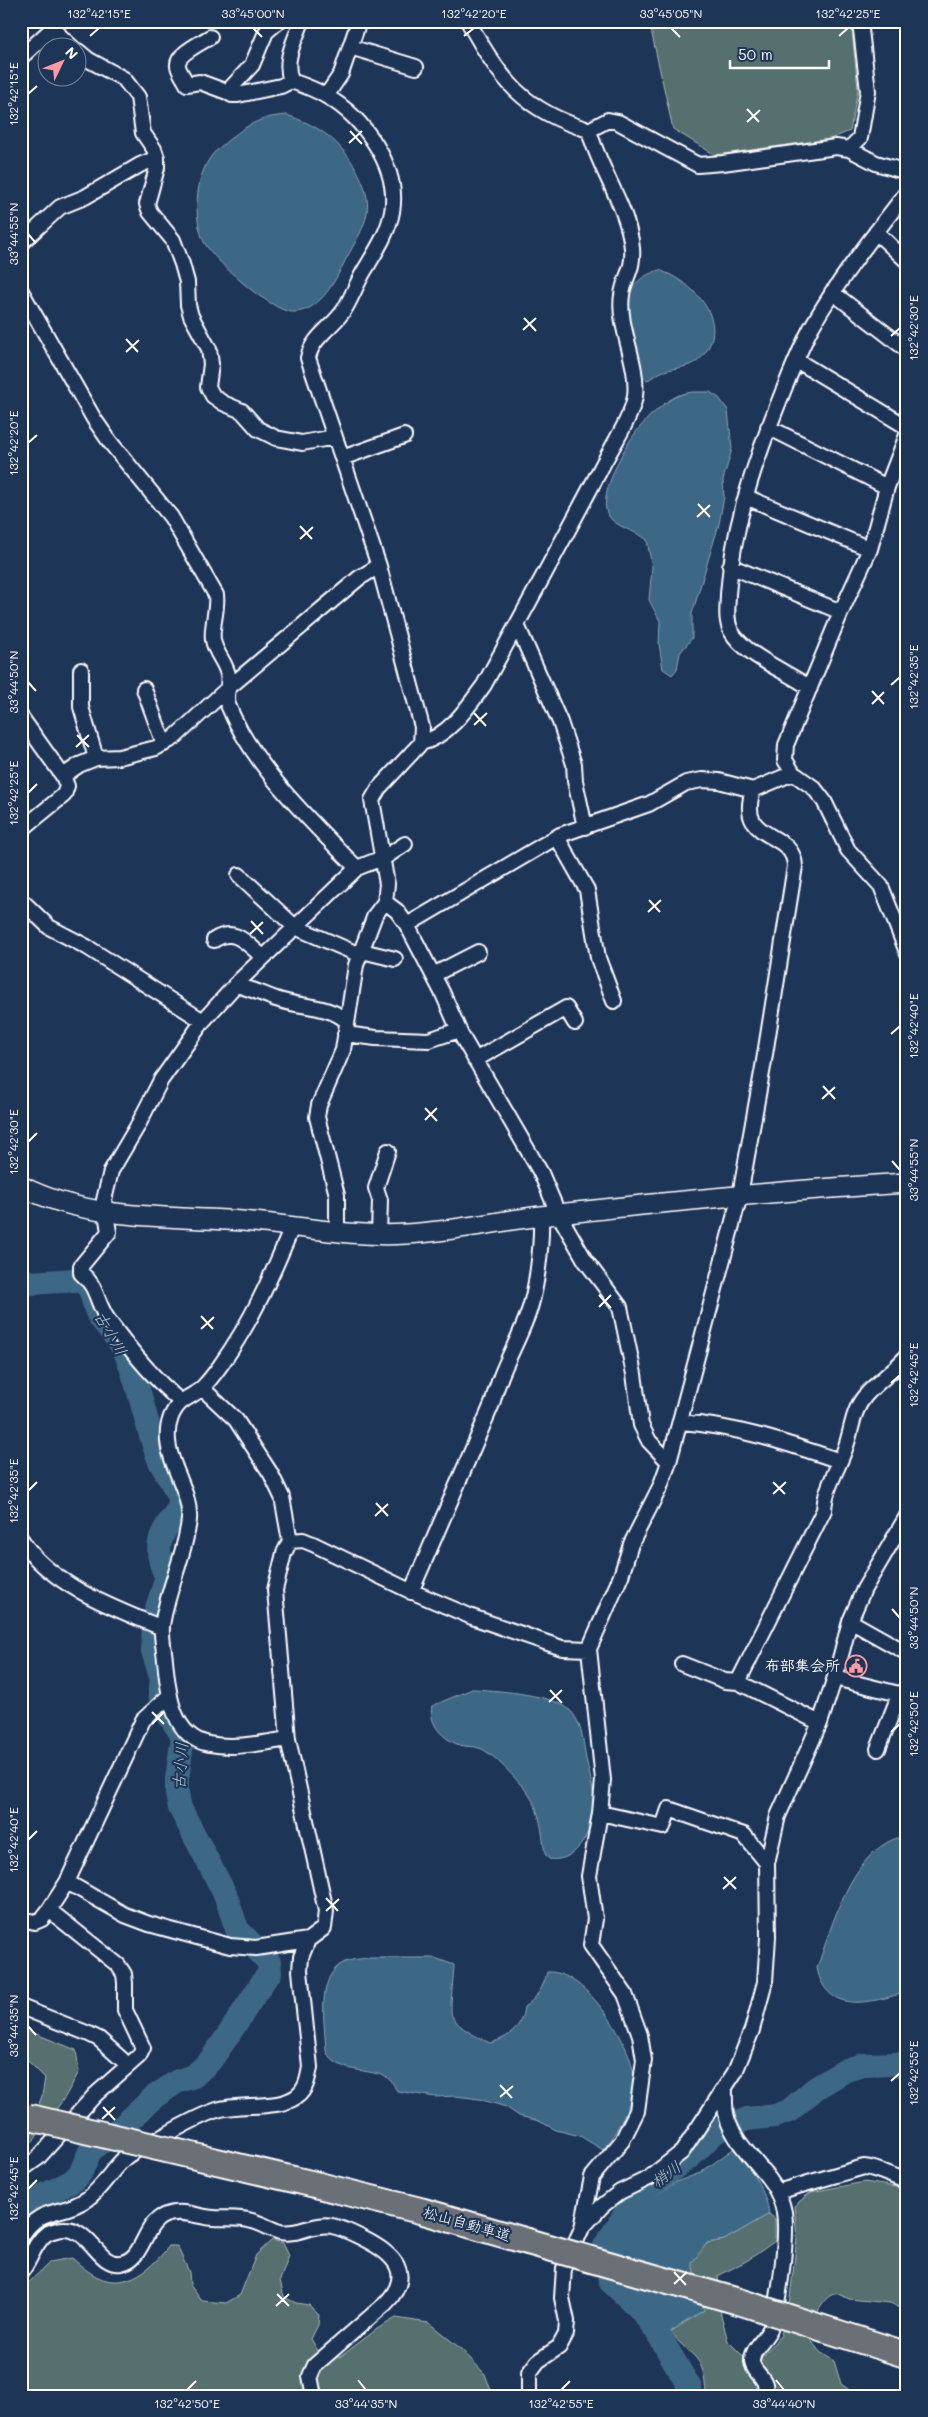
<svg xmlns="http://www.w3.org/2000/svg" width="928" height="2417" viewBox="0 0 928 2417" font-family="Mali,'Klee One',sans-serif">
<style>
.green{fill:#55706e;stroke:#aab8b6}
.water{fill:#3e6885;stroke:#8ba4b6}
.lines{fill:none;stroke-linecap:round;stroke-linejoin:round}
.river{stroke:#3e6885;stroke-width:24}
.street-casing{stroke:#fff;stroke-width:18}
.secondary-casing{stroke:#fff;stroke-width:22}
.highway-casing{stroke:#fff;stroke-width:29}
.street{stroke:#1d3557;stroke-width:14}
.secondary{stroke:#1d3557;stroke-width:19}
.highway{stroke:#6a7074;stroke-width:25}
.highway-bridge-casing{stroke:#fff;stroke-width:29;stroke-linecap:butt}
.highway-bridge{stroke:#6a7074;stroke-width:25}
.ticks{fill:none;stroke:#fff;stroke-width:2}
.labels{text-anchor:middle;stroke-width:4.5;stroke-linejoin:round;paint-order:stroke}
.poi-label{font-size:15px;font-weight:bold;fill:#fff;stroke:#1d3557;text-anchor:end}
.street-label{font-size:15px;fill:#fff;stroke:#1d3557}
.water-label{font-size:16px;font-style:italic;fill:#b2c3ce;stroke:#1d3557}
.neatline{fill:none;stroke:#fff;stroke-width:2}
.ticks-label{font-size:12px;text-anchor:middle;fill:#fff}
</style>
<rect width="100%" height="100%" fill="#1d3557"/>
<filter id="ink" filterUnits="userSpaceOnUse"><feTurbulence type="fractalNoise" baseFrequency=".02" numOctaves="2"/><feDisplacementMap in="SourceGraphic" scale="10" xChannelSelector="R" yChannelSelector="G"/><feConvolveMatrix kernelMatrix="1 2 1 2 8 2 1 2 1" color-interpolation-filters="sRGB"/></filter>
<g filter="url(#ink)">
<!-- green -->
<path class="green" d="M 649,21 L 851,21 L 858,89 L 850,131 L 830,139 L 715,155 L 673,129 Z
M 21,2028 L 76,2050 L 79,2072 L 65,2097 L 32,2143 L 21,2148 L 21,2132 L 28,2133 L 42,2096 L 45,2078 L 28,2061 L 21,2060 Z
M 865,2182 L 907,2189 L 907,2311 L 890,2303 L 849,2299 L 836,2293 C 818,2299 815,2321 809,2338 L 820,2352 L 834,2361 L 841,2384 L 858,2396 L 706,2396 C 704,2352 694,2361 670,2332 L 704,2310 L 691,2263 L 707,2243 L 724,2240 L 769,2214 L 775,2219 L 775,2241 L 748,2260 L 718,2276 L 721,2316 L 728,2341 L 742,2355 L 763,2356 L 781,2335 L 790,2298 L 797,2238 L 794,2206 L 811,2192 Z
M 272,2240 L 283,2243 L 289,2256 L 280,2280 L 284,2297 L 296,2303 L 309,2305 L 319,2315 L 318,2325 L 311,2339 L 321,2356 L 340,2357 L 377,2329 L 396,2318 L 429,2323 L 460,2348 L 485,2374 L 493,2396 L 21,2396 L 21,2290 L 50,2262 L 72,2258 C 80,2265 89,2273 98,2277 C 127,2291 153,2267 169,2246 L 177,2246 L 189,2272 L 190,2285 L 202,2301 L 226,2303 L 240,2295 L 256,2255 Z"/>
<!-- water -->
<path class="water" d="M 287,115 C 300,120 312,124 324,133 C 346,147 372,186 367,213 C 364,231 350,250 342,267 C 333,285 318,311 295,312 C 283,313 270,302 261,297 C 247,288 211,256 204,242 C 193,218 195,180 210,158 C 214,151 221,147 226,142 C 247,125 259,117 287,115 Z
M 659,270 C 694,282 734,323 700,359 C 693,367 674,368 664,371 C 658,373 653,377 648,380 L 641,377 C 638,359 626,322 627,305 C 627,286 643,275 659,270 Z
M 692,392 L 710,392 L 719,398 L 728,410 L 732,449 L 723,480 L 724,497 L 719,524 L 692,614 L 692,638 L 680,653 L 677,669 L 672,675 L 663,669 L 659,644 L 660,621 L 649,600 L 652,567 L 647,540 C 636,530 614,528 607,513 C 599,494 624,447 636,432 C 646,419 662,403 677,396 C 681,394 687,393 692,392 Z
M 472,1689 C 495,1690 546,1694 566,1707 C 582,1718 583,1742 586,1759 C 589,1771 592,1784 594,1797 C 596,1824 580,1864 549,1859 L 545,1854 C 541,1828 541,1807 522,1786 C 513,1776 492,1752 479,1748 C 474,1746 466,1747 460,1745 C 443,1740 428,1723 432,1706 Z
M 896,1838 L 907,1839 L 907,1992 C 872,2002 827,2017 817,1968 C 833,1924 849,1857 896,1838 Z
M 368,1958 L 435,1958 L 454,1965 C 454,1975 449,2009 452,2016 C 459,2029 478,2037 490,2043 C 511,2037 521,2028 524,2007 C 536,1999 544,1987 547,1972 C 585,1969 636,2048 634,2082 C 632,2107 617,2131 603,2150 L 580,2136 L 556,2130 L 539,2121 L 519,2116 L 506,2107 L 479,2099 L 456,2096 L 435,2097 L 397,2091 C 395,2088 393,2083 391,2081 C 377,2066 338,2077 326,2051 C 325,2025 315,1975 345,1962 C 353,1959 361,1959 368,1958 Z
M 736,2147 C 748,2167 767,2191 769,2214 L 724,2240 L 707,2243 L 692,2263 L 704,2310 L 670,2332 L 645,2301 L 623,2282 L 614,2252 L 633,2216 L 647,2201 L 676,2182 L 700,2173 Z"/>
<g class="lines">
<!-- river -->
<path class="river" d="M 21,1279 L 31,1283 L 75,1280 C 94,1283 91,1298 97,1312 C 104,1325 117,1336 124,1349 C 140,1384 145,1424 159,1459 C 164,1471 183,1496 179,1508 C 161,1533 151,1548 167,1577 L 154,1618 L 153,1651 L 162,1679 L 160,1694 L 164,1708 L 183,1736 L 177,1779 L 177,1794 L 180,1808 L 225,1894 L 237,1929 L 269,1962 L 270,1973 L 264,1980 L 227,2037 L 210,2061 L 194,2076 L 178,2081 L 154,2097 L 125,2124 L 90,2151 L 80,2174 L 71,2182 L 30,2202 L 21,2212
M 691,2396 L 690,2388 L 656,2330 L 640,2309 L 610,2281 L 605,2246 L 638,2194 L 691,2156 L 715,2132 L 747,2119 L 775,2116 L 789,2111 L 816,2088 L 846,2070 L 863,2065 L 896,2064 L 907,2068"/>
<!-- street casing -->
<g class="street-casing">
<path id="street" d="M 50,21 L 60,36 L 73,48
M 302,21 C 295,41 283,59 291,81 C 303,85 315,89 326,96 C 363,117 400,167 392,212 C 388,234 374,254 363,273 C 356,285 351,299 344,310 C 333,327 312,337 308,358 L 379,566 L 422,727 L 421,743 L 379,788 L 372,800 L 387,884 L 385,902 L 375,915 L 356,965 L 343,1050 L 319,1105 L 317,1117 L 337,1195 L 337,1231
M 468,21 C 500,79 523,111 589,130 L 608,120 L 618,122 L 698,165 L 723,163 L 836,147 L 849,149 L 876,163 L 907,172
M 210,37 C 201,43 176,54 178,66 C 179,72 185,79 187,84 L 200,82 L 227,92 L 252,65 L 266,32 L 279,21
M 350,47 L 416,67
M 78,51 L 89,60 L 124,79 L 138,97 L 143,133 L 154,149 L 157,158 L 157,168 L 147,204 L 150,212 L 173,240 L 182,264 L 187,282 L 188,305 L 191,316 L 209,349 L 211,364 L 208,387 L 213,396 L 223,403 L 242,411 L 258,429 L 276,438 L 302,443 L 335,437
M 21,57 L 53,28
M 227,92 L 232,95 L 238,95 L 281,86 L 291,81
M 326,96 L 341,74 L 359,21
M 849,149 L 860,138 L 868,91 L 860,21
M 876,232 L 907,261
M 21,243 L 60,207 L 85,197 L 140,165 L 157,158
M 21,291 L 94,419 L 110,442 L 171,517 L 216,595 C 218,610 211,626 213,640 C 215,653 226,663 228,675 C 230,685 225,695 228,705 C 252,765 312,823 357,868
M 832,292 L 907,350
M 796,360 L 907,427
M 768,427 L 887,487
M 907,435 L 887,487 L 870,549 L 841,612 L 793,728 L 786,745 L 785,760 L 793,773 L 814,788 L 824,801 L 848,850 L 881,886 L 907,952
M 342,458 L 404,436
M 746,497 L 870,549
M 730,566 L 841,612
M 517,625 L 560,722 L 574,764 L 575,781 L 585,827
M 81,670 L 81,707 L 96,758
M 810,688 C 788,672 744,655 731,631 C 725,619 728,606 728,594 C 733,524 756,458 782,394 C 791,372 800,349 811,328 C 838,280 873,236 907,192
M 144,689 L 164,744
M 21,717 L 63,776 L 67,786 L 64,795 L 21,830
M 421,743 C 449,736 468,707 484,685 C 523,613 563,541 601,468 C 611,448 632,417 635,396 C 639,363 617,326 622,295 C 624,277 634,271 632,248 C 628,206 599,170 589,130
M 63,776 L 79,765 L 96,758 L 119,757 L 156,748 L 174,738 L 227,689 L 359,578 L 379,566
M 753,790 C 736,844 793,828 795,866 L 763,1067 L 740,1195 L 669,1462 L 660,1487 L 631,1544 L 621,1576 L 589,1649 L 603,1780 L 600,1813 L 663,1827 L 669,1809 L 744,1835 L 767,1863
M 557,837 L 587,890 L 598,958 L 614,1001
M 239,875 L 295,927 L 360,955
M 21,900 L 49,927 L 87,947 L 203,1021 L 239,981 L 357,868 L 387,856 L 405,844
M 385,902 L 397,911 L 407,925 L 443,994 L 461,1035 L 541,1173 L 558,1213 L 585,1260 L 620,1307 L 634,1374 L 641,1425 L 649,1441 L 669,1462
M 407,925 L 560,835 L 649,804 L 686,783 L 702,780 L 719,781 L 753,790 L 793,773
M 214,940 C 235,926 247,944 263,957
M 362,951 L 395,959
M 433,975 L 478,952
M 235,985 C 250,988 262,994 276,999 C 301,1008 326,1004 347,1021
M 345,1034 L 376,1038 L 429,1040 L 459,1030
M 475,1060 L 566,1008 L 575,1023
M 379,1235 L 380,1200 L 376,1188 L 388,1151
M 181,1402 C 154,1379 130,1350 109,1321 C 96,1304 99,1288 81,1273 L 81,1266 L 109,1232 L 104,1200 L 111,1171 L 137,1127 L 161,1080 L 203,1021
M 680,1422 C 736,1426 787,1443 840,1461
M 21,1539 C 49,1585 114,1608 162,1628
M 290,1541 L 303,1540 L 313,1544 L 406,1589 L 472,1617 L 562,1648 L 589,1649
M 411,1592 L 492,1404 C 500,1371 514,1350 526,1319 C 537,1293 542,1244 541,1216
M 850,1621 L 907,1653
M 682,1664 L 725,1681 L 738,1682 L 820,1723
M 835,1678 L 907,1696
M 738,1682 L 824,1510 C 825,1488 838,1469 845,1449 C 852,1431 852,1411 865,1396 C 878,1381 894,1371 907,1356
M 288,1739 C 262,1743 235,1749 209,1744 C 171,1737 168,1690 165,1660 C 164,1649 161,1636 162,1626 C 167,1590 185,1556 189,1520 C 192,1486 157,1454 171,1417 C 180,1396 191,1399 203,1387 C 209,1381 215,1373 220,1366 C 253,1320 271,1277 293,1225
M 878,1749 L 900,1693
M 67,1882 L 125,1915 L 149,1924 L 230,1946 L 256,1948 L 308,1940 L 324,1928 L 326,1911 L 288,1739 L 275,1590 L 284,1553 L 290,1541 L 282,1497 L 271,1474 L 236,1420 L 202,1388
M 21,1919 L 35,1922 L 42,1919 L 49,1910 L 67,1882 L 143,1720 L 169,1696
M 21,2007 L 89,2034 L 99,2039 L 128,2065
M 725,2087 C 725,2098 724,2108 727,2118 C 738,2154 777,2173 784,2212 C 788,2237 779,2305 770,2329 C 765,2340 751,2349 752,2362 C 753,2371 763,2376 765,2384 C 766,2387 765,2393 765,2396
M 21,2170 L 38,2158 L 95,2095 L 139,2056 L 143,2048 L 125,2010 L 125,1983 L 124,1974 L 118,1965 L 49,1910
M 777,2192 L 864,2167 C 878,2168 892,2177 907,2181
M 582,2228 L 592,2177 L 622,2141 L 637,2111 L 644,2060 L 640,2035 L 625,1994 L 591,1945 L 595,1919 L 589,1876 L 600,1813
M 21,2237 C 40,2205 61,2217 87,2199 C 104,2187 111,2169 126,2157 C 133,2151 144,2147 153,2142 C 173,2131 195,2117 217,2110 C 240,2103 277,2110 296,2097 C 306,2090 308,2079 310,2067 L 300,1971 L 301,1957 L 308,1940
M 21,2272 C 31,2260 34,2243 46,2234 C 49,2232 53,2231 57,2230 C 90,2222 96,2267 121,2263 C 146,2259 142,2220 169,2214 C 185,2210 198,2217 214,2218 C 227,2219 239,2217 252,2221 C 261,2223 270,2229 280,2232 C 298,2236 314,2222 332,2226 C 343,2228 354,2234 364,2239 C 394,2254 415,2274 385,2304 L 315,2365 L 310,2376 L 314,2396
M 529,2396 L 529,2373 L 538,2361 L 559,2347 L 566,2334 L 567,2321 L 562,2298 L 564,2268 L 582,2228 L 602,2206 L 620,2192 L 649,2178 L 682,2152 L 735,2072 L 752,2030 L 765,1982 L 768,1937 L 767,1863 L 778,1816 L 820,1723 L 836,1674 L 850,1621 L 864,1589 L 907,1516"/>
</g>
<!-- secondary casing -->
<g class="secondary-casing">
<path id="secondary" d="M 21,1186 C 85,1219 157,1216 227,1220 C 287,1223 347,1238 406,1234 C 457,1231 507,1219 558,1214 C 674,1201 790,1190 907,1183"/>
</g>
<!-- highway casing -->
<g class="highway-casing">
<path id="highway" d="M 317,2185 L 422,2211 L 526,2241
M 825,2329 L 907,2355"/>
</g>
<!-- street -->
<use href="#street" class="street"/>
<!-- secondary -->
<use href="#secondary" class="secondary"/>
<!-- highway -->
<use href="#highway" class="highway"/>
<!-- highway-bridge casing -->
<g class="highway-bridge-casing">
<path id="highway-bridge" d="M 28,2117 L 317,2185
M 526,2241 L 737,2301 L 825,2329"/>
</g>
<!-- highway-bridge -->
<use href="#highway-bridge" class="highway-bridge"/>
</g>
</g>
<!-- ticks -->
<path class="ticks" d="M 253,28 L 262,37M 671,28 L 680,37M 90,36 L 99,28M 464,36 L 474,28M 839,36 L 848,28M 28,94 L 37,86M 747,109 L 759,122M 747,122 L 760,110M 350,131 L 362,144M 349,143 L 362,131M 28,234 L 36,243M 524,318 L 536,331M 523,330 L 536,318M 891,336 L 900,328M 126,339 L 138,352M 126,352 L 139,340M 28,443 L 37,435M 698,504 L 710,517M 697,517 L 710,505M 300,526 L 312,539M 300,539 L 313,527M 28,682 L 36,691M 891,685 L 900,677M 872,691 L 884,704M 872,704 L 884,692M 474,713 L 486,726M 474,725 L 487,713M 77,735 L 89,747M 76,747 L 89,735M 28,793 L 37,784M 649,900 L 660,912M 648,912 L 661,900M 251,921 L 263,934M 250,934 L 263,922M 891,1034 L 900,1026M 823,1086 L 835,1099M 822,1099 L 835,1087M 425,1108 L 437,1121M 425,1120 L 437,1108M 28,1142 L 37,1133M 892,1161 L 900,1170M 599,1295 L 611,1308M 599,1307 L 611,1295M 201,1316 L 213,1329M 201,1329 L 214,1317M 891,1383 L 900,1375M 773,1482 L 785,1494M 28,1491 L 37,1482M 773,1494 L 786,1482M 376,1503 L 388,1516M 375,1516 L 388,1504M 892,1609 L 900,1618M 550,1690 L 562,1703M 549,1702 L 562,1690M 152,1712 L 164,1724M 152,1724 L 164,1712M 891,1732 L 900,1724M 28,1840 L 37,1831M 724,1877 L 736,1889M 723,1889 L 736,1877M 326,1898 L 338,1911M 326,1911 L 339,1899M 28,2026 L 36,2035M 891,2081 L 900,2073M 500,2085 L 512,2098M 500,2097 L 513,2086M 103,2107 L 115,2120M 102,2119 L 115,2107M 28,2189 L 37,2180M 674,2272 L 686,2285M 674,2284 L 687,2272M 277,2294 L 289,2306M 276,2306 L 289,2294M 358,2380 L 366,2390M 776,2380 L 784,2390M 187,2390 L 196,2381M 561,2390 L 570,2381"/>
<!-- icons -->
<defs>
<g id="civic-ring" transform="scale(1.125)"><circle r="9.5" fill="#1d3557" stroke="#ff9aa2" stroke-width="1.5"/><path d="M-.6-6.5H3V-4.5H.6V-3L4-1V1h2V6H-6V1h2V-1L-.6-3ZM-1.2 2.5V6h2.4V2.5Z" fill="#ff9aa2"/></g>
</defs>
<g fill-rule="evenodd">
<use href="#civic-ring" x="856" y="1666"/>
</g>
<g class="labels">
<!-- poi labels -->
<g class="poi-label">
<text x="840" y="1671">布部集会所</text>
</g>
<!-- street labels -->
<g class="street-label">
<text transform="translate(467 2224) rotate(16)" y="5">松山自動車道</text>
</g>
<!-- water labels -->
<g class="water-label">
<text transform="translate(111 1333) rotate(60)" y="6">古小川</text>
<text transform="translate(180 1766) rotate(-86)" y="6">古小川</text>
<text transform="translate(666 2174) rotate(-36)" y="6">梢川</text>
</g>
</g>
<!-- margin -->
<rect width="928" height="2417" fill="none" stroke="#1d3557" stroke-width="55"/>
<!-- north arrow -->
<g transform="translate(62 62) rotate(47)"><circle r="24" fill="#1d3557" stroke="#77869a"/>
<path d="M0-4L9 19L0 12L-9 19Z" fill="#ff9aa2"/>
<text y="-8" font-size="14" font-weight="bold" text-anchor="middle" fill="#ffffff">N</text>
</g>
<!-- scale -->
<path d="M730 60v8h99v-8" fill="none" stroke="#ffffff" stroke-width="2.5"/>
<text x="738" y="60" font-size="15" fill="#ffffff" stroke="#1d3557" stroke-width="4" paint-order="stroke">50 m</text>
<rect x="28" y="28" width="872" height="2362" class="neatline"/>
<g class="ticks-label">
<text x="99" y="18">132°42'15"E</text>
<text x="253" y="18">33°45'00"N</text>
<text x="474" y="18">132°42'20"E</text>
<text x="671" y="18">33°45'05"N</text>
<text x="848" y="18">132°42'25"E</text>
<text transform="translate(14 94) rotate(-90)" y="4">132°42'15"E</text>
<text transform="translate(14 234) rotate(-90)" y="4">33°44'55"N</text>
<text transform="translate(914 328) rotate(-90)" y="4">132°42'30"E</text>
<text transform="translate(14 443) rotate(-90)" y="4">132°42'20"E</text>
<text transform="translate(914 677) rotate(-90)" y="4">132°42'35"E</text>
<text transform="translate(14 682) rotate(-90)" y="4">33°44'50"N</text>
<text transform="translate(14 793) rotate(-90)" y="4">132°42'25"E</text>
<text transform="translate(914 1026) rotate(-90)" y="4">132°42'40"E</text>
<text transform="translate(14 1142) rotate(-90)" y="4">132°42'30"E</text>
<text transform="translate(914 1170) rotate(-90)" y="4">33°44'55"N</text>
<text transform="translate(914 1375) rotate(-90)" y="4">132°42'45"E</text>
<text transform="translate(14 1491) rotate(-90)" y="4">132°42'35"E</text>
<text transform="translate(914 1618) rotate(-90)" y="4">33°44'50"N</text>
<text transform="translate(914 1724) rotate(-90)" y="4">132°42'50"E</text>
<text transform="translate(14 1840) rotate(-90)" y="4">132°42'40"E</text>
<text transform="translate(14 2026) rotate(-90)" y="4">33°44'35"N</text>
<text transform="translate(914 2073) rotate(-90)" y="4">132°42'55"E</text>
<text transform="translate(14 2189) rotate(-90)" y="4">132°42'45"E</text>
<text x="187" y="2408">132°42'50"E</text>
<text x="366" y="2408">33°44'35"N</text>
<text x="561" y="2408">132°42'55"E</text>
<text x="784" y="2408">33°44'40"N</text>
</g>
</svg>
